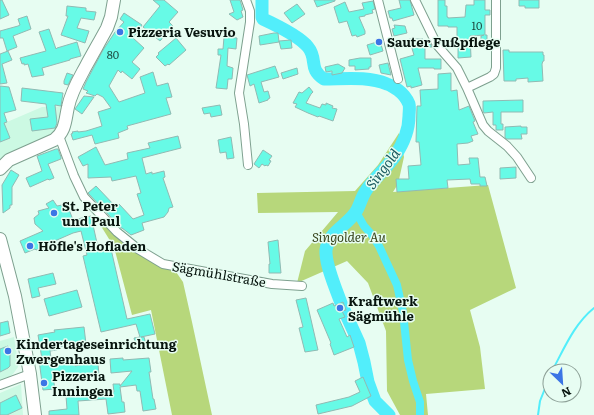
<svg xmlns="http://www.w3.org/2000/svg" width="594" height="415" viewBox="0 0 594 415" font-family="Literata,serif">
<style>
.built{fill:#ccf9e3}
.green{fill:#b7d77b}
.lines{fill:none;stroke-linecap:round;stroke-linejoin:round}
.stream{stroke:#52eefb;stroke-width:2}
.canal{stroke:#52eefb;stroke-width:8}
.river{stroke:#52eefb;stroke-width:13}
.building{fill:#67fae6;stroke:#91bab3}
.minor-casing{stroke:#7ea08f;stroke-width:10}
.secondary-casing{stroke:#7ea08f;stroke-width:14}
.minor{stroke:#fff;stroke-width:8}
.secondary{stroke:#fff;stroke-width:12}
.poi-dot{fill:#3c75e5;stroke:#e7fdf2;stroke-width:1.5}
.labels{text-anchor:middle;stroke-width:3;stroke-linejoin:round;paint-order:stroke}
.number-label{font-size:11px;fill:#1f4e44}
.poi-label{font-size:13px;font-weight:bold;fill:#07140e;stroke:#e7fdf2;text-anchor:start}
.park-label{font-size:13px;font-style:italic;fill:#39461e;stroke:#e7fdf2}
.street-label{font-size:13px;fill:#07140e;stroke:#e7fdf2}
.water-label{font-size:14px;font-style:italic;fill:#1b5b60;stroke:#e7fdf2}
</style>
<rect width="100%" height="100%" fill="#e7fdf2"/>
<!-- built -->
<path class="built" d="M 68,106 L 63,129 L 0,169 L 0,125 L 42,107 Z
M 14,337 L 18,362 L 18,367 L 13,374 L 9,377 L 0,381 L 0,341 Z
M 21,384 L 23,415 L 0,415 L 0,393 Z"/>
<!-- green -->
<path class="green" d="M 399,133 L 404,157 L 398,184 L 393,192 L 488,185 L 516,288 L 470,310 L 480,347 L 485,389 L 426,394 L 428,415 L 400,415 L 387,391 L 386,331 L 368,283 L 347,261 L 297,283 L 305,251 L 338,212 L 258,213 L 257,193 L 355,191 L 378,165 Z
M 91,210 L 124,243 L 160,265 L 174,269 L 183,282 L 192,322 L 212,415 L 172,415 L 151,310 L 132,315 L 114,247 Z"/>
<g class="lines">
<!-- stream -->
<path class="stream" d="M 552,371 C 564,349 574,324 594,308
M 538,415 L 540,401 L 550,376"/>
<!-- canal -->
<path class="canal" d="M 356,212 L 364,226 L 372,235 L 379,246 L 397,285 L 403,312 L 408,360 L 413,381 L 420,402 L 420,415"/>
<!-- river -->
<path class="river" d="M 262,0 L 262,17 L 263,19 C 276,25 299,36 308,47 C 318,59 308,69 324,79 C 344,79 368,76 387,84 C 391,85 394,88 398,90 C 402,93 407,99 409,104 C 410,108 409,112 409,116 C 409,130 403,144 395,156 C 388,166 379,174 371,184 C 368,187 365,192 363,196 C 360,202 359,208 355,213 C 346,226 328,233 326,250 C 325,264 336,289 341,303
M 344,310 L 359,343 L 364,362 L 368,382 L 372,393 L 375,401 L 389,415"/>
</g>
<!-- building -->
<path class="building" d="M 0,0 L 2,0 L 9,15 L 0,19 Z
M 153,0 L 164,0 L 178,12 L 169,22 L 173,26 L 160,41 L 143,27 L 160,6 Z
M 230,0 L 240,0 L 243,10 L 241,11 L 243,17 L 237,20 L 229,14 L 234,12 Z
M 314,0 L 335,0 L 335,1 L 317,7 Z
M 399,0 L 410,0 L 414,15 L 393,21 L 392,18 L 390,18 L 388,11 L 401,8 Z
M 438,0 L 445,0 L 445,6 L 447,6 L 447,17 L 448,17 L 448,18 L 465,17 L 466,5 L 474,5 L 474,0 L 485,0 L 485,10 L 490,10 L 490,15 L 485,15 L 485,35 L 487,35 L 487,42 L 481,42 L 481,36 L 484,35 L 470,36 L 471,57 L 458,58 L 458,47 L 451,47 L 451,38 L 457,38 L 457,27 L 448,27 L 448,26 L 438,26 Z
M 519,0 L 539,0 L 539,8 L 525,8 L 525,6 L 519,6 Z
M 373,1 L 375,9 L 372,10 L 373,13 L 365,15 L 365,16 L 359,17 L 365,31 L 365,34 L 357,37 L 356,35 L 352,36 L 347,21 L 339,23 L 334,7 L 345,2 L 349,12 L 364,9 L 362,3 Z
M 297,4 L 305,14 L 292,23 L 284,13 Z
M 67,6 L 86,8 L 86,11 L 96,12 L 94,20 L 81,18 L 77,28 L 89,31 L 85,43 L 61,35 L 68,16 L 66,16 Z
M 124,13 L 142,25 L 133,38 L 144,48 L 132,62 L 140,69 L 132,79 L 122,71 L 121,73 L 118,70 L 109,86 L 119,102 L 145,93 L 140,77 L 153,72 L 157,86 L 168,83 L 172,97 L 166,98 L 171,114 L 127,126 L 128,129 L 118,133 L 119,138 L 95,144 L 92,135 L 73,140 L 71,134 L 73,133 L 72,132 L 78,131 L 78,132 L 86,131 L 102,126 L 98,112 L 111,108 L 103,97 L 97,94 L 95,96 L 86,93 L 88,91 L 83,89 L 86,82 L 103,50 L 115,32 L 124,22 L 120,19 Z
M 27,16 L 31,29 L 13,36 L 17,47 L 7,51 L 3,38 L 0,38 L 0,31 L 18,26 L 20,25 L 18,19 Z
M 394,25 L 405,26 L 407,33 L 394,36 L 392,29 L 395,28 Z
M 49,29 L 56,49 L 57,48 L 77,42 L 81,56 L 70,59 L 70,60 L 42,68 L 44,75 L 32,77 L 28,64 L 24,65 L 24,63 L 22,64 L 20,58 L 46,51 L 39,32 Z
M 274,33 L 278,33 L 279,42 L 260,45 L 259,36 Z
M 224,37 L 237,38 L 236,49 L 228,48 L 227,66 L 233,68 L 232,79 L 228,79 L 227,89 L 216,88 L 221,55 L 218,55 L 218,49 L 223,49 Z
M 176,38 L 186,50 L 169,65 L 168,64 L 165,66 L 156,57 L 159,54 L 158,53 Z
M 409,39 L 423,39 L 423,42 L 429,42 L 432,47 L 425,47 L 425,59 L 441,59 L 441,69 L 434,69 L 434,68 L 418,68 L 422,85 L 411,88 L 411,86 L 407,87 L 400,59 L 414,55 Z
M 291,40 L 292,48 L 281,49 L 279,41 Z
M 380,41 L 383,51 L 370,55 L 367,45 Z
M 503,50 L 509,50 L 509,52 L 543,52 L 543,55 L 544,55 L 544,61 L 543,61 L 542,64 L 543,81 L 528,82 L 528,78 L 516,79 L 516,81 L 504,81 Z
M 8,51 L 12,60 L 2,64 L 7,83 L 0,84 L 0,54 Z
M 360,58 L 371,58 L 371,67 L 369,67 L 369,69 L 355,70 L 355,66 L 349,66 L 349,60 Z
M 388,63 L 391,75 L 381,73 L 379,65 Z
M 338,64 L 345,68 L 342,73 L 332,75 L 332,71 L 326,72 L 325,67 Z
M 275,66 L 279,77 L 261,82 L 264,92 L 268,91 L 270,98 L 268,99 L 268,100 L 259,103 L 254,84 L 250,86 L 247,75 Z
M 297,68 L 298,74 L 283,79 L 281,73 Z
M 67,73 L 73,75 L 68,85 L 64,84 L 64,81 Z
M 451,73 L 451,91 L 457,90 L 459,110 L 469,106 L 475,121 L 473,122 L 478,134 L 471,136 L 473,141 L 468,143 L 457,144 L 458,165 L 470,164 L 469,158 L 478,158 L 480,177 L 485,177 L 487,186 L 480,186 L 480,184 L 471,184 L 470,179 L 447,180 L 448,188 L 397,192 L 396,179 L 409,179 L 408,166 L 421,165 L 419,142 L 416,142 L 417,106 L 421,106 L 420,90 L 438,89 L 438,74 Z
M 0,86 L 9,87 L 16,110 L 4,113 L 7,122 L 4,123 L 10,138 L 0,142 Z
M 309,87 L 313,92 L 311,94 L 306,103 L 320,108 L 322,104 L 326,105 L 326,103 L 333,106 L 332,108 L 337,109 L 333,121 L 319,116 L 318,117 L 308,113 L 295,107 L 297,104 L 293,103 L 299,92 L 302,93 Z
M 22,88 L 63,93 L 61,106 L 55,105 L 57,123 L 55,128 L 32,131 L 30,119 L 48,117 L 46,104 L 21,101 Z
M 84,96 L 94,97 L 82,114 L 75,109 Z
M 523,100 L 523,112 L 501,112 L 501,124 L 503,124 L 503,130 L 496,130 L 496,125 L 493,125 L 493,112 L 484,113 L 483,111 L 483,101 Z
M 220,105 L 222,115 L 211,117 L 210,113 L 204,114 L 202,108 Z
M 521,126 L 521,127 L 527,127 L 527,134 L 521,134 L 522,139 L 507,139 L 505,138 L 505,127 Z
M 178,136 L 181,148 L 142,158 L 146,174 L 152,172 L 152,174 L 164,171 L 165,177 L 163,178 L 173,207 L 169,208 L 168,212 L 164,217 L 142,223 L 144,230 L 131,235 L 122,228 L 121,228 L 88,193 L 96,186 L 116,207 L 119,204 L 133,219 L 144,215 L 137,194 L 141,193 L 136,176 L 112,181 L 111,177 L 88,178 L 88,164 L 83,166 L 78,157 L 96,147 L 105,165 L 128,159 L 127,153 L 150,148 L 148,143 Z
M 231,137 L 234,158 L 227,159 L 226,152 L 220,153 L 218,140 Z
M 56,149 L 58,149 L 61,157 L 61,159 L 48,164 L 54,178 L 49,180 L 48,179 L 30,187 L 26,178 L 42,171 L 37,156 Z
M 263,150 L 272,156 L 269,160 L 271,161 L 268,166 L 266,165 L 265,166 L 262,164 L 259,168 L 254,164 Z
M 516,167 L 516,178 L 500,179 L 500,168 Z
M 11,170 L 19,175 L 12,187 L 12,205 L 10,205 L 10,208 L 3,213 L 2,185 Z
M 53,200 L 57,206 L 67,204 L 73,220 L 91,216 L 99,252 L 111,249 L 127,319 L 150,314 L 155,334 L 141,337 L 144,337 L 146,344 L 136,345 L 134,338 L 140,337 L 136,324 L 101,332 L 83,256 L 87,255 L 81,231 L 73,233 L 41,247 L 41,248 L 36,250 L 35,249 L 25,253 L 20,241 L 43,231 L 35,224 L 34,218 L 39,214 L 38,211 L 49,208 L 46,204 Z
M 278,240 L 281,273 L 269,273 L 269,264 L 270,264 L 268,242 Z
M 53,273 L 56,284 L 38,288 L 40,296 L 32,298 L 28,279 Z
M 77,290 L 82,307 L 49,316 L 44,299 Z
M 306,298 L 318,350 L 305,352 L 299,328 L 303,327 L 296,300 Z
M 343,302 L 346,310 L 342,311 L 345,317 L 339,319 L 347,337 L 350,335 L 354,347 L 334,355 L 330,344 L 331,343 L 317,310 L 333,303 L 334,306 Z
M 8,321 L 10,333 L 0,336 L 0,323 Z
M 84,327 L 86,344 L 57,347 L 57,350 L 50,351 L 52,365 L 74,363 L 75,366 L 85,364 L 98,364 L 99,375 L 76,378 L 75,374 L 53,377 L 55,389 L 43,390 L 39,360 L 42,359 L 38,335 L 55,332 L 54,330 Z
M 8,346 L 10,355 L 10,366 L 8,368 L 0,372 L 0,349 Z
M 123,358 L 123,360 L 149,358 L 151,372 L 149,372 L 153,399 L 154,399 L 156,409 L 143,411 L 140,391 L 137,391 L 136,385 L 120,387 L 122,402 L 124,402 L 125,412 L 108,414 L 106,399 L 78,401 L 79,415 L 49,415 L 49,411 L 67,409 L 66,396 L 114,392 L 113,384 L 120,384 L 120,386 L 132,371 L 111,373 L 110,359 Z
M 363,377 L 371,396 L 352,406 L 318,414 L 316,405 L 349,397 L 360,392 L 355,381 Z
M 16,395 L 22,408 L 7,415 L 0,415 L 0,403 Z"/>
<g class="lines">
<!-- minor casing -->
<g class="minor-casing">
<path id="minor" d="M 246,0 L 250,11 L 250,22 L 239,93 L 244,124 L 248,165
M 378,0 L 398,79
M 415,0 L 437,45 L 457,68 L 467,88 L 483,125 L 488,131 L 507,146 L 517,157 L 531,178
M 467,88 L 490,77 L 494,74 L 496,68 L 496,0
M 59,136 L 74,176 L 84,197 L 117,232 L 138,249 L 163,264 L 272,284 L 302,286
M 0,385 L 30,374"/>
</g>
<!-- secondary casing -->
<g class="secondary-casing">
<path id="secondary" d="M 0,169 L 9,160 L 54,140 C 66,131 65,120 68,107 C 71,92 79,79 86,66 C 93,53 100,41 107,28 L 111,17 L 114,0
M 0,239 L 15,296 L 30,374 L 35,415"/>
</g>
<!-- minor -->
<use href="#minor" class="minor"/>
<!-- secondary -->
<use href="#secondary" class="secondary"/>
</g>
<!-- markers -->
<g class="poi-dot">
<circle cx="120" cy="32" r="4"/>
<circle cx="379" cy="42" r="4"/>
<circle cx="54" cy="213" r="4"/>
<circle cx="30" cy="246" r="4"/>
<circle cx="340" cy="308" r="4"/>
<circle cx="8" cy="351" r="4"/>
<circle cx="44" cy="383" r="4"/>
</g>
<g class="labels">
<!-- number labels -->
<g class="number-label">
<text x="477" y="30">10</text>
<text x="113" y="59">80</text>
</g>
<!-- poi labels -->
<g class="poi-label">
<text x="128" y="37">Pizzeria Vesuvio</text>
<text x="387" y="47">Sauter Fußpflege</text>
<text x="62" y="211">St. Peter<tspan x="62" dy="15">und Paul</tspan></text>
<text x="38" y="251">Höfle's Hofladen</text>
<text x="348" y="306">Kraftwerk<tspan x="348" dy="15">Sägmühle</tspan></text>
<text x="16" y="349">Kindertageseinrichtung<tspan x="16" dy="15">Zwergenhaus</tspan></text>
<text x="52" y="381">Pizzeria<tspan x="52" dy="15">Inningen</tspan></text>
</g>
<!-- park labels -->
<g class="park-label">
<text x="349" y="242">Singolder Au</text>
</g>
<!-- street labels -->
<g class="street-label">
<text transform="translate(219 274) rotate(10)" y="5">Sägmühlstraße</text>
</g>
<!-- water labels -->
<g class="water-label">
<text transform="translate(383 169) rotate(-53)" y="5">Singold</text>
</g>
</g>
<!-- north arrow -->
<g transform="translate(562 383) rotate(155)"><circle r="19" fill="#e7fdf2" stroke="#8da097"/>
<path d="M0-3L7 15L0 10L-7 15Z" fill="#3c75e5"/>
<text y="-6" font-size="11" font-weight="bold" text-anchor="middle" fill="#07140e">N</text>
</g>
</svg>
